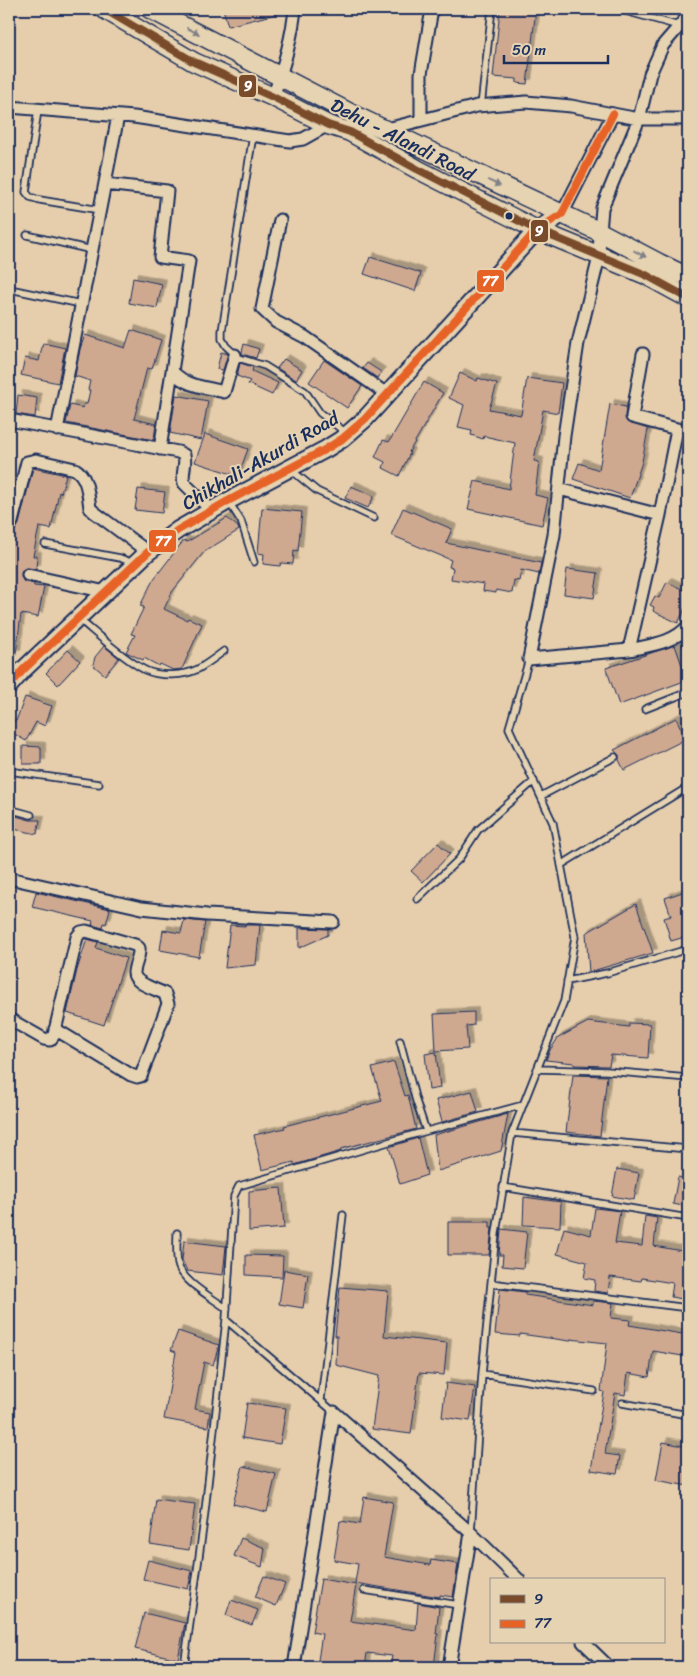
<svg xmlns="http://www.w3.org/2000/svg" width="697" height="1676" viewBox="0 0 697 1676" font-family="Sriracha,sans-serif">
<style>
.building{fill:#cfa890;stroke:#1b2f5e;filter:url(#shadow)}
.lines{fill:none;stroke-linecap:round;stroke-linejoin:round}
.lane-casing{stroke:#1b2f5e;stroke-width:9}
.street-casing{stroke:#1b2f5e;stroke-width:15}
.secondary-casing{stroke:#1b2f5e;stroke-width:20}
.primary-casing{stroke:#1b2f5e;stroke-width:21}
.lane{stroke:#e6d3b1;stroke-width:5.5}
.street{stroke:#e6d3b1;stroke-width:11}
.secondary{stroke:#e6d3b1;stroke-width:16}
.primary{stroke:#e6d3b1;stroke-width:18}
.bus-1-casing{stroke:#e6d3b1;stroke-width:11}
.bus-2-casing{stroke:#e6d3b1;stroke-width:11}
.bus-1{stroke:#7a4b2a;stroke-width:8}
.bus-2{stroke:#e76225;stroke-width:8}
.oneway{fill:#808188}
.bus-dot{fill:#1b2f5e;stroke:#e6d3b1;stroke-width:2}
.labels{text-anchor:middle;stroke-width:4;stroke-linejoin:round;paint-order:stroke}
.street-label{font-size:19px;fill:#1b2f5e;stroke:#e6d3b1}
.line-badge{stroke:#e6d3b1;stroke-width:2}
.badge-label{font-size:14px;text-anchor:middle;font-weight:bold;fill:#fff}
</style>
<defs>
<filter id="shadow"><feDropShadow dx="4.5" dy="-4.5" stdDeviation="0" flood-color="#0004"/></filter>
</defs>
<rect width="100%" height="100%" fill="#e6ceac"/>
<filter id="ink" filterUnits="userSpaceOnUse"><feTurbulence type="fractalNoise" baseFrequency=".02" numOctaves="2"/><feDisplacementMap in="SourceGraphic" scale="10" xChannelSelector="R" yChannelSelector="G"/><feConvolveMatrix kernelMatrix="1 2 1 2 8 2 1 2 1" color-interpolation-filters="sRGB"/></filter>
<g filter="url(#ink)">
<!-- building -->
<path class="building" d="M 223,9 L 279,9 L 280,13 L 228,26 Z
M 500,9 L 536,9 L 527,84 L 517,83 L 517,79 L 493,77 Z
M 370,257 L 421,273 L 415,291 L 364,274 Z
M 133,278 L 162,284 L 157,308 L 129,303 Z
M 131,330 L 161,340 L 152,369 L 147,368 L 134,419 L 156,424 L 154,440 L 66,423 L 70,405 L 83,408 L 84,404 L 87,404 L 90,390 L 88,390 L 90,381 L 75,376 L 80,349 L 85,335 L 125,348 Z
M 43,343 L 65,348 L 58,383 L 21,375 L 25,358 L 39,361 Z
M 244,344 L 259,349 L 256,358 L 242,354 L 242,352 Z
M 221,352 L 228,354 L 223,370 L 217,369 Z
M 284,359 L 302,370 L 296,380 L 277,368 Z
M 324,360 L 362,386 L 347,408 L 309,382 Z
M 240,363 L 253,367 L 252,371 L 278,383 L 272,395 L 248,384 L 250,381 L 237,376 Z
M 367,363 L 381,372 L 377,378 L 363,368 Z
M 460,373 L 477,381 L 478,378 L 497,384 L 489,409 L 521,415 L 527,378 L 562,383 L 558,413 L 543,410 L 534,461 L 539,462 L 535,495 L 548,498 L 542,525 L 468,509 L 475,481 L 509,489 L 515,443 L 484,436 L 483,439 L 471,435 L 472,430 L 458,427 L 464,405 L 449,398 Z
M 424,382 L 443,393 L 409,452 L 410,453 L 399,476 L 383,468 L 385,462 L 375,457 L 383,440 L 389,442 Z
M 18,395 L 37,398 L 35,417 L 16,414 Z
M 176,395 L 208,401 L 201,440 L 170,433 Z
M 610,404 L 626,407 L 625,416 L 627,422 L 648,429 L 642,462 L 630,498 L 573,479 L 579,463 L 599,470 Z
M 205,434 L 248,449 L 238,476 L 195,462 Z
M 33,468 L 66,475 L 61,493 L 59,492 L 51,529 L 39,527 L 33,556 L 37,556 L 36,569 L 26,568 L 22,570 L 21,574 L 23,581 L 34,584 L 34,586 L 44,587 L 38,617 L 21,614 L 16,654 L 9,653 L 9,533 L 14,532 L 19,524 Z
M 351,486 L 374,496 L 368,508 L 345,498 Z
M 138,489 L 165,492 L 162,513 L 135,510 Z
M 262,508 L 302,512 L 298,551 L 294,550 L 293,564 L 281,563 L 280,566 L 263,564 L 264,554 L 258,553 Z
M 403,508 L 452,529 L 446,543 L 541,563 L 539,574 L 521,570 L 519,581 L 514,580 L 512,593 L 496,590 L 496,593 L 483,591 L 484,584 L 451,579 L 453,568 L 449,567 L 451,560 L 391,535 Z
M 227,518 L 238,527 L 239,530 L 204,552 L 172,592 L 164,609 L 187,620 L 188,618 L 202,624 L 182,669 L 173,670 L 160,664 L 159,666 L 144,658 L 143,660 L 126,652 L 135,635 L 131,634 L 144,607 L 140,606 L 153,580 L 184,540 L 187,542 Z
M 567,569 L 598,573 L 594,598 L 564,594 Z
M 667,582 L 688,592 L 688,602 L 678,623 L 653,611 L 654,607 L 650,605 L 655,596 L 659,598 Z
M 675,645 L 687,680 L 619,705 L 606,668 Z
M 104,646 L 119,658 L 105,675 L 93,665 L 95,657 Z
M 68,650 L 80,661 L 58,685 L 46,673 Z
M 25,697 L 52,706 L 45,726 L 36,722 L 26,741 L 9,731 L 14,720 L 16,721 Z
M 676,718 L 686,739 L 624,770 L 619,760 L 619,755 L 614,750 Z
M 23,746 L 41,747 L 41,764 L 23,764 Z
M 9,814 L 30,820 L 40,820 L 37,834 L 9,828 Z
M 438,843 L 450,854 L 423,882 L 411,871 Z
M 688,890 L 688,936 L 671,941 L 664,918 L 671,916 L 665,898 Z
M 36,892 L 110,909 L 106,924 L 104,923 L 103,928 L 92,925 L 93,921 L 32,907 Z
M 636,904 L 653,953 L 589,972 L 586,933 Z
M 184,920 L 205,922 L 199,957 L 160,950 L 163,930 L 181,933 Z
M 230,925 L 245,926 L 245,925 L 260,925 L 256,965 L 225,968 Z
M 299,928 L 328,929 L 328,935 L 299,948 Z
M 87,939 L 98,942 L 96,948 L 126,958 L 104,1025 L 67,1013 L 77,970 Z
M 474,1012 L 474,1025 L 466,1026 L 468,1049 L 436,1051 L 434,1014 Z
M 588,1022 L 629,1027 L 629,1023 L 650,1024 L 648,1058 L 611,1055 L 609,1066 L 608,1066 L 574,1065 L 574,1063 L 546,1060 L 550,1050 L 558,1038 Z
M 436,1052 L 440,1088 L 429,1090 L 425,1054 Z
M 394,1062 L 405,1096 L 408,1095 L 416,1129 L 341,1149 L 341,1151 L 294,1165 L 294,1162 L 262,1170 L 254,1135 L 285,1128 L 284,1126 L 382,1101 L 372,1068 Z
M 573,1075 L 607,1076 L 600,1136 L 566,1132 Z
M 472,1091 L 478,1112 L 442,1122 L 436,1100 Z
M 508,1114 L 501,1151 L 438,1171 L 434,1135 Z
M 418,1138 L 427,1175 L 400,1184 L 389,1147 Z
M 617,1169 L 639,1173 L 634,1200 L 612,1196 Z
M 678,1177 L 688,1179 L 688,1207 L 673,1204 Z
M 281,1188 L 284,1228 L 249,1231 L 249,1191 Z
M 524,1197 L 561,1202 L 560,1227 L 523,1225 Z
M 595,1208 L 620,1211 L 615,1243 L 642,1246 L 645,1216 L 657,1218 L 654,1246 L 688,1252 L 688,1300 L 671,1297 L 673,1283 L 642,1278 L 641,1281 L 610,1277 L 608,1293 L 594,1291 L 595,1280 L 584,1278 L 587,1262 L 557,1254 L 564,1228 L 591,1235 Z
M 448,1222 L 490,1222 L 490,1228 L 492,1228 L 489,1255 L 448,1255 Z
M 501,1229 L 527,1232 L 523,1268 L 502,1266 L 503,1255 L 499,1255 Z
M 184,1241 L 226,1246 L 223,1275 L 187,1271 L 182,1260 Z
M 246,1255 L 283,1256 L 282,1277 L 246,1275 Z
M 284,1270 L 308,1274 L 303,1308 L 279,1304 Z
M 340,1287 L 388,1291 L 384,1336 L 447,1343 L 444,1375 L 419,1373 L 411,1434 L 372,1429 L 379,1376 L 336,1365 L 337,1336 L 335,1336 Z
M 500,1289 L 525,1292 L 525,1295 L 593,1305 L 593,1301 L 613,1303 L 611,1318 L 630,1320 L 629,1325 L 688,1335 L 688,1357 L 653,1351 L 649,1377 L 628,1373 L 625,1395 L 615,1393 L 605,1454 L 620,1456 L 617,1474 L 591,1470 L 604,1392 L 601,1391 L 607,1343 L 570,1339 L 570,1341 L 520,1334 L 520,1336 L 495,1334 Z
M 178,1331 L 219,1345 L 213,1365 L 204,1362 L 195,1409 L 210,1412 L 208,1427 L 164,1419 L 176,1352 L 171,1350 Z
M 446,1383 L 475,1387 L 470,1421 L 442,1417 Z
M 247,1403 L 286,1408 L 280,1444 L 242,1438 Z
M 663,1442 L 688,1447 L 688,1486 L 656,1480 Z
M 243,1466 L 276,1474 L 267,1512 L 233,1504 Z
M 364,1497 L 393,1502 L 384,1557 L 430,1565 L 431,1560 L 458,1564 L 453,1597 L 440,1595 L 440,1597 L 355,1583 L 358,1564 L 334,1560 L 340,1521 L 360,1524 Z
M 156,1499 L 195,1504 L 189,1550 L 150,1544 Z
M 241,1538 L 265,1548 L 262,1567 L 234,1556 Z
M 148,1560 L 192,1571 L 188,1589 L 143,1579 Z
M 264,1576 L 285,1584 L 276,1606 L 255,1597 Z
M 321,1579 L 356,1585 L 350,1621 L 416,1630 L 418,1603 L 439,1607 L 436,1634 L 438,1634 L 434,1667 L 390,1667 L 392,1656 L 367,1653 L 365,1667 L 317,1667 L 322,1634 L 312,1632 Z
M 231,1600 L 258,1610 L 252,1625 L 226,1615 Z
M 144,1613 L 185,1623 L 178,1659 L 135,1649 Z"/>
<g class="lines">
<!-- lane casing -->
<g class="lane-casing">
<path id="lane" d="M 618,9 L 679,26
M 481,106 L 492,9
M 38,110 L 26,192 L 30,197 L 40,200 L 100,210
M 253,135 L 222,331 L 222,339 L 226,346 L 239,358 L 265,366 L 305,391 L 320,413 L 345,432
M 27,235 L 92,250
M 10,289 L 81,304
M 290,469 L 317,491 L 374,518
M 229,502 L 241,521 L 254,562
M 45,544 L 120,558 L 133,563
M 80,620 C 98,635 125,660 145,670 C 160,677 184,676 198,669 C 207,664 216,657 224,651
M 682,633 L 688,648
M 645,709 L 688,692
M 9,771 L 99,784
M 541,796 L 615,757
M 9,809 L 31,815
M 561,865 L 688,787
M 417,899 L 459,859 L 478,830 L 534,781
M 567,981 L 607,973 L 688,949
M 400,1041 L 416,1101 L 426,1131
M 537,1069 L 607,1071 L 688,1078
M 512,1133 L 688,1149
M 503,1187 L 688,1218
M 177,1233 C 177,1243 176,1254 178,1264 C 181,1281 213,1298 227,1309
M 491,1283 L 688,1308
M 226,1320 L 334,1412
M 482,1374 L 594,1391
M 321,1400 L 343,1215
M 622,1403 L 688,1415
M 471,1532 L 482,1374 L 496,1233 L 512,1133 L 564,1001 L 575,937 L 553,823 L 509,728 L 529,659
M 364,1590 L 459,1605
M 450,1663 L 478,1667
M 184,1667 L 204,1520 L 226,1320 L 234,1196 L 239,1186 L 412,1135 L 523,1105"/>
</g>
<!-- street casing -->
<g class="street-casing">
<path id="street" d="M 273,97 C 283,69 292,38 295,9
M 9,107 L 134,117 L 290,141 L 303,139 L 328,125
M 421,120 L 421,74 L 432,9
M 383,130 L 477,106 L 526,102 L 571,106 L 639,119 L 688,119
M 105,184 L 167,191 L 160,257 L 189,261 L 160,449
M 562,214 L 613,114
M 280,220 L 262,309 L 276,322 L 305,337 L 388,395
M 643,354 L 632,417 L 677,429
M 173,372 C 187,387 206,387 224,392 L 235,355
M 9,420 L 178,452 L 184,455 C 187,464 181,473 184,483 L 211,510
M 57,430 L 118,116
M 688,432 L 677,429 L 660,515 L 629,650 C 650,645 674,643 688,626
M 559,489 L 660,515
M 9,526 L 12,522 L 27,462 L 36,460 L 75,469 C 88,477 88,495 90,508 L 94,512 L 148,552
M 28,575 L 106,592
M 629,650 L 529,659 L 554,535 L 564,436 L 578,343 L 599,257 L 600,232 L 602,208 L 639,119 L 650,74 L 663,45 L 688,16
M 9,878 L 142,908 L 207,915 L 333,922
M 9,1019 L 44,1039 L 50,1040 L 54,1035 L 77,937 L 81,932 L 86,931 L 135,945 L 139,948 C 140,956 135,963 134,972 C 133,984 157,989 165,994 L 168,1004 L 141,1076 L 137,1077 L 131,1075 L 55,1029
M 334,1412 L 471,1533 L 519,1580
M 583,1642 L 609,1667
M 294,1667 L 334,1412
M 449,1667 L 471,1533"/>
</g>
<!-- secondary casing -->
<g class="secondary-casing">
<path id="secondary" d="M 9,686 L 23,670 L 148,552 L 178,530 L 228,501 L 326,449 L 342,439 L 365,419 L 537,230 L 562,214"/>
</g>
<!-- primary casing -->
<g class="primary-casing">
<path id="primary" d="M 104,9 L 194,62 L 273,97 L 328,125 L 350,132 L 417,169 L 537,230 L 646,275 L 688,298
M 150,9 L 356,116 L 600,232 L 659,263 L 688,277"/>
</g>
<!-- lane -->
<use href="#lane" class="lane"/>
<!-- street -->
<use href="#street" class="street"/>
<!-- secondary -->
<use href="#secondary" class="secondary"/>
<!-- primary -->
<use href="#primary" class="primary"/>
<!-- bus-1 casing -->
<g class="bus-1-casing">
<path id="bus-1" d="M 104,9 L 194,62 L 273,97 L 328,125 L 350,132 L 417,169 L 537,230 L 646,275 L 688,298"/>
</g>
<!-- bus-2 casing -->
<g class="bus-2-casing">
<path id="bus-2" d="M 9,686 L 23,670 L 148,552 L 178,530 L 228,501 L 326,449 L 342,439 L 365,419 L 537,230 L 562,214 L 613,114"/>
</g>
<!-- bus-1 -->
<use href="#bus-1" class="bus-1"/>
<!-- bus-2 -->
<use href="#bus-2" class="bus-2"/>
</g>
<!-- one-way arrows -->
<defs><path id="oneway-solid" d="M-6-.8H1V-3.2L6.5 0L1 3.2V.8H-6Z" transform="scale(1.25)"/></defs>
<g class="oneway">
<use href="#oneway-solid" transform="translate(193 31) rotate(27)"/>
<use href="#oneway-solid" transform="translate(494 183) rotate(25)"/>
<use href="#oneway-solid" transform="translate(640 254) rotate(28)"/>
</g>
</g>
<!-- markers -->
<circle class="bus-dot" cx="509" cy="216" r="4.5"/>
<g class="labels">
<!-- street labels -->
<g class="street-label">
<text transform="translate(403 139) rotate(27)" y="7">Dehu - Alandi Road</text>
<text transform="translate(260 460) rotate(-30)" y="7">Chikhali-Akurdi Road</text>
</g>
</g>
<g class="line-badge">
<rect x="238" y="74" width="19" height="24" rx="5" fill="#7a4b2a"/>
<rect x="530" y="219" width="19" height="24" rx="5" fill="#7a4b2a"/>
<rect x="476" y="269" width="29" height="24" rx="5" fill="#e76225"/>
<rect x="148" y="529" width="29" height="24" rx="5" fill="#e76225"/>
</g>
<g class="badge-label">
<text x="248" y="91">9</text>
<text x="539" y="236">9</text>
<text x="490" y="286">77</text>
<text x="163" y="546">77</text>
</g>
<!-- margin -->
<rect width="697" height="1676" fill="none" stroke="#e6d3b1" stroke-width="30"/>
<rect x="15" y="15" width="667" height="1646" fill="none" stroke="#1b2f5e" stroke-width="2" filter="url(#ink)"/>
<!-- legend -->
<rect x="490" y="1578" width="175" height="65" fill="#e6d3b1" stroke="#959190"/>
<rect x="500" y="1595" width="25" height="8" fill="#7a4b2a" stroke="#959190"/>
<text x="534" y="1604" font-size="15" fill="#1b2f5e">9</text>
<rect x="500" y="1620" width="25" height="8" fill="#e76225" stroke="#959190"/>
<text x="534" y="1628" font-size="15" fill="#1b2f5e">77</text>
<!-- scale -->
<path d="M504 55v8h104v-8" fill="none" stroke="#1b2f5e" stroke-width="2.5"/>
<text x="512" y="55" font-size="15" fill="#1b2f5e" stroke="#e6d3b1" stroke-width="4" paint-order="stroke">50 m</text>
</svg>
